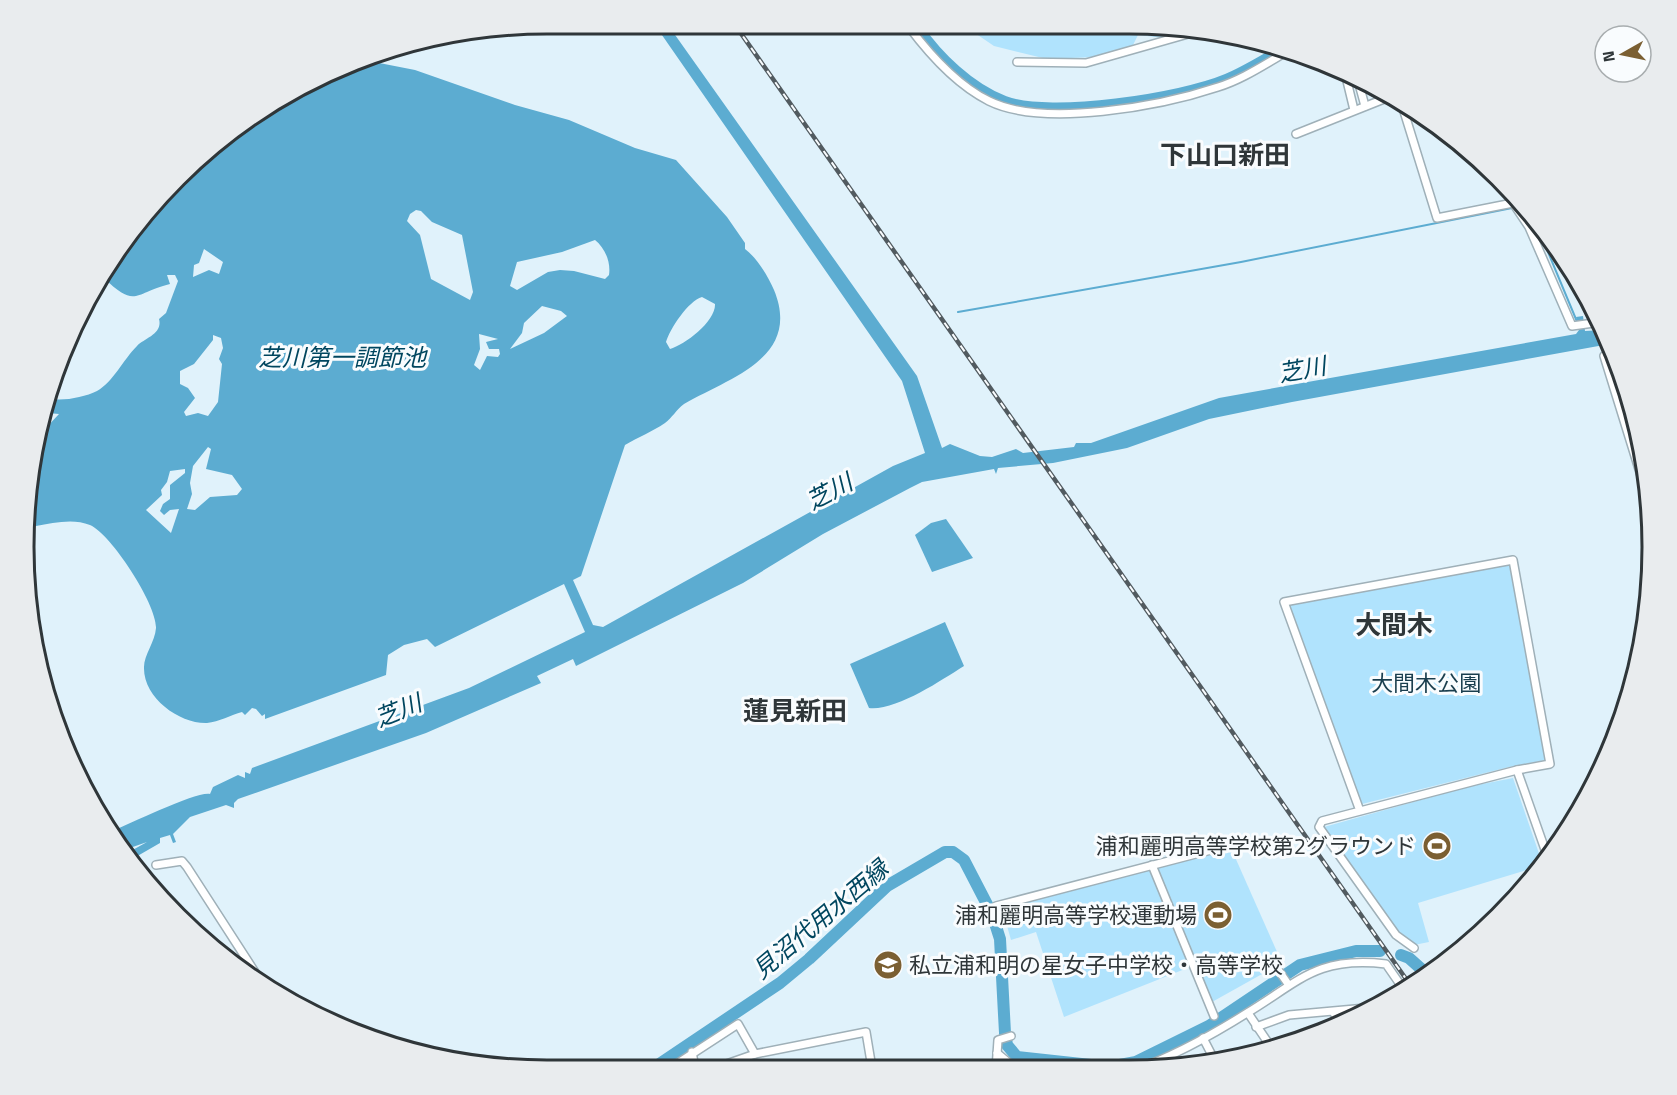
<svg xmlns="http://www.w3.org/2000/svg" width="1677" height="1095" font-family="'Titillium Web','Noto Sans JP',sans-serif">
  <rect width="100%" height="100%" fill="#e0f2fb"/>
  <g fill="#b0e3fd">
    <polygon points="966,27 1184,28 1164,38 1138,35 1133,45 1095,57 1047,59 994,46"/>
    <polygon points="1509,564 1546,760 1509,767 1362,804 1288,604"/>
    <polygon points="1513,778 1543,865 1418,903 1429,942 1414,945 1396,931 1324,827 1467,787"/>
    <polygon points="1231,848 1282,963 1212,1002 1156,867"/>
    <polygon points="1149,869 1190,967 1064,1017 1036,932 1011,940 1002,908"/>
  </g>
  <g fill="#5cacd1" fill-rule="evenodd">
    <path d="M655,25H668L917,376L942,448L950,444L980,456L992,457L1016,449L1023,453L1074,447L1076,443H1091L1219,398L1576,334L1579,330L1576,317L1583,316L1585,331L1604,330L1612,350L1604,345L1292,402L1209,419L1127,448L1053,463L998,468L996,474L994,469L922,482L910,488L823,534L743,583L576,666L573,659L537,676L541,683L426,733L238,799L234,803V808L226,805L190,817L173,834L176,842L173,843L170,835L160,838V843L134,858L129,852L147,842L127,849L112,831C130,824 197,791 210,794L213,787L238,775L245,778V772L250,774L252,768L469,688L585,632L564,584L435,647L427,639L404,645L388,655L386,675L265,719V714L262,716L256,709L252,708L245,715L242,712C231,715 219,722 207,723C180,724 143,698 144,667C144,655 155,642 156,628C157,605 112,535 90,525C73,518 53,523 36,526L26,520L45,429L59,414L48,413L52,399C65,401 85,397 97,391C113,382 123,360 137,346C145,338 163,334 159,319L166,313L178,281L175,275H167L170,284C134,293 136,309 104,278L132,229L256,112L364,60L415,70L515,105L569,120L635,148L676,160L727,217L745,243V249C757,258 768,276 774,290C802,358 729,378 684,404C676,410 672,418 665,423C652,432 638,437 625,445L581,576L573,580L593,625L603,627L893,466L925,453L902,381ZM416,210L421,211L432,222L462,235L473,292L470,300L431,279L420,235L407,221L410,214ZM595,240C605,248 611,262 609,275L605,279L574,271L560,270L548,272L517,290L510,286L517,262L562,252ZM204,249L223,262L219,274L209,270L193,277L194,265L199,263ZM702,297L715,304C716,321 685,345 670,349L666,342C670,329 688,301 702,297ZM542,306L561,311L567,316L544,333L510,349L522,333L524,323ZM479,334L498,339L486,342L489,349H499L500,354L498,357L487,356L480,370L474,365L480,349ZM213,335L221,338L223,348L219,359L222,364L218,402L208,416L198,413L186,416L184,412L195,398L188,388L180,384V371L194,364L213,340ZM208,447L211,449L206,469L232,475L242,489L237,495L210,497L195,510L187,509L192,494L190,483L193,466ZM185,469V473L170,485V499L163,504L160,511L164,515L170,510L179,509L171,533L146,510L162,495L161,490L167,482L170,471Z"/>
    <polygon points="946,519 973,558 932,572 915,535 931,523"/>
    <path d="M945,622L964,666C940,681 896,711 869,708L850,664Z"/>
  </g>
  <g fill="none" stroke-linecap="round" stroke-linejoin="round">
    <g stroke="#5cacd1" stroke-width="2">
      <polyline points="1520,206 1523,206"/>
      <polyline points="1533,216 1578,324"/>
      <polyline points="958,312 1241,262 1512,208"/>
      <polyline points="1610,344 1642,456"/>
    </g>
    <path stroke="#5cacd1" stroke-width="8" d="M919,27C939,56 971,87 1005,100C1051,117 1181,97 1226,78C1243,71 1259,61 1275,52"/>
    <g stroke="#5cacd1" stroke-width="12">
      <polyline points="1401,955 1409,958 1428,975"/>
      <polyline points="655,1067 780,983 809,959 887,886 945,852 953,852 964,860 992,914 1000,939 1005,1033 1007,1045 1017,1057 1109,1067 1136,1062 1209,1026 1300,965 1356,951 1380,951"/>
    </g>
    <g stroke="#9fb0b8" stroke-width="10">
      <g id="minor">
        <path d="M909,27C930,55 957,85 989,101C1044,128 1161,106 1218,87C1241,80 1262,66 1283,54"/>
        <polyline points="1017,62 1086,63 1202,30"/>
        <polyline points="1347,81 1354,110"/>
        <polyline points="1359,84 1365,106"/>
        <polyline points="1402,105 1437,218 1513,203"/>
        <polyline points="1296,134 1389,97"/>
        <polyline points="1512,194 1513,203 1529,227 1572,326 1601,322"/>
        <polyline points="1613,354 1604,356 1651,508"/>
        <polyline points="1517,770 1548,858"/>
        <polyline points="1360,811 1284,602 1513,560 1550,764 1517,770 1322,821 1319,827 1396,935 1414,948"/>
        <polyline points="156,865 182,861 187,867 260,980"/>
        <polyline points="1152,865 1214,1016"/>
        <polyline points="996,906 1234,844"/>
        <polyline points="1279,971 1288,984"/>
        <polyline points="1333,1012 1342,1024"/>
        <polyline points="1248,1013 1273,1050"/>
        <polyline points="1256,1027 1289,1015 1377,1007"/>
        <polyline points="1203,1038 1215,1061"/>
        <polyline points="692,1052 695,1068"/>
        <polyline points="997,1053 1015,1068 1022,1069"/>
        <polyline points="672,1067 738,1024 755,1054"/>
        <polyline points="715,1068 755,1054 866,1032 872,1068"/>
        <polyline points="996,1069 998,1040 1011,1036"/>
        <path d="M1135,1070C1174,1056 1212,1035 1247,1013C1300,981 1317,956 1386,964L1404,990"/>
      </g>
    </g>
    <use href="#minor" stroke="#fff" stroke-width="7"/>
    <g stroke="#525b60" stroke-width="4.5">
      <polyline id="rail" points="735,25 1411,986"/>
    </g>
    <use href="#rail" stroke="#f9fcfe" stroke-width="2" stroke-dasharray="7" stroke-linecap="butt"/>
  </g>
  <defs>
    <g id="stadium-disc" transform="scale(1.5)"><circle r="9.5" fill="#7b5f32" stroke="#f9fcfe"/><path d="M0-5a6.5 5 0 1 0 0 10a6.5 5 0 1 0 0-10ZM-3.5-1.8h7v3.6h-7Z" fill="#fff"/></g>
    <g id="school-disc" transform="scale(1.5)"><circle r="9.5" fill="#7b5f32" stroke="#f9fcfe"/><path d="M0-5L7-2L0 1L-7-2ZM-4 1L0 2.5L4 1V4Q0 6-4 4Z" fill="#fff"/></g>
  </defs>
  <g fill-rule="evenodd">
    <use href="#stadium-disc" x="1437" y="846"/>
    <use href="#stadium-disc" x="1218" y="915"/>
    <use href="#school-disc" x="888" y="965"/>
  </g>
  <g text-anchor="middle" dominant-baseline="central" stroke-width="6" stroke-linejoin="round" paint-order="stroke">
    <g font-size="22" fill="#1a3e4e" stroke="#f9fcfe">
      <text x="1426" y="683">大間木公園</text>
    </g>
    <g font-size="22" fill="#2f3639" stroke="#f9fcfe" text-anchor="end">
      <text x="1416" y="846">浦和麗明高等学校第2グラウンド</text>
      <text x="1197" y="915">浦和麗明高等学校運動場</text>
      <text x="909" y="965" text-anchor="start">私立浦和明の星女子中学校・高等学校</text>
    </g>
    <g font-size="24" font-style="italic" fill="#00465f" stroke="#f9fcfe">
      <text x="342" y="357">芝川第一調節池</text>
      <text transform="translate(1302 369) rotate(-10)">芝川</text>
      <text transform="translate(829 491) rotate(-28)">芝川</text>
      <text transform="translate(398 710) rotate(-22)">芝川</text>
      <text transform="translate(820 919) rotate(-40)">見沼代用水西縁</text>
    </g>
    <g font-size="26" font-weight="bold" fill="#2f3639" stroke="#f9fcfe">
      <text x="1225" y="154">下山口新田</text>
      <text x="1394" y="624">大間木</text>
      <text x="795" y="710">蓮見新田</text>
    </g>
  </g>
  <path d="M0 0H1677V1095H0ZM547 34H1129A513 513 0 0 1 1642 547V547A513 513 0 0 1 1129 1060H547A513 513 0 0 1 34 547V547A513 513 0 0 1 547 34Z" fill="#e9ecee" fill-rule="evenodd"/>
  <path fill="none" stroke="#2f3639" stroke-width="3" d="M547 34H1129A513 513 0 0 1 1642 547V547A513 513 0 0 1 1129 1060H547A513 513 0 0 1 34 547V547A513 513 0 0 1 547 34Z"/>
  <g transform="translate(1623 54) rotate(261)"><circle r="28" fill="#f9fcfe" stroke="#a8adaf" stroke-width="1.5"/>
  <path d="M0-4.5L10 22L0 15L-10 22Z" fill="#7b5f32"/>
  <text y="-9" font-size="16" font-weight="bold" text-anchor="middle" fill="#2f3639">N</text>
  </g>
</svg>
